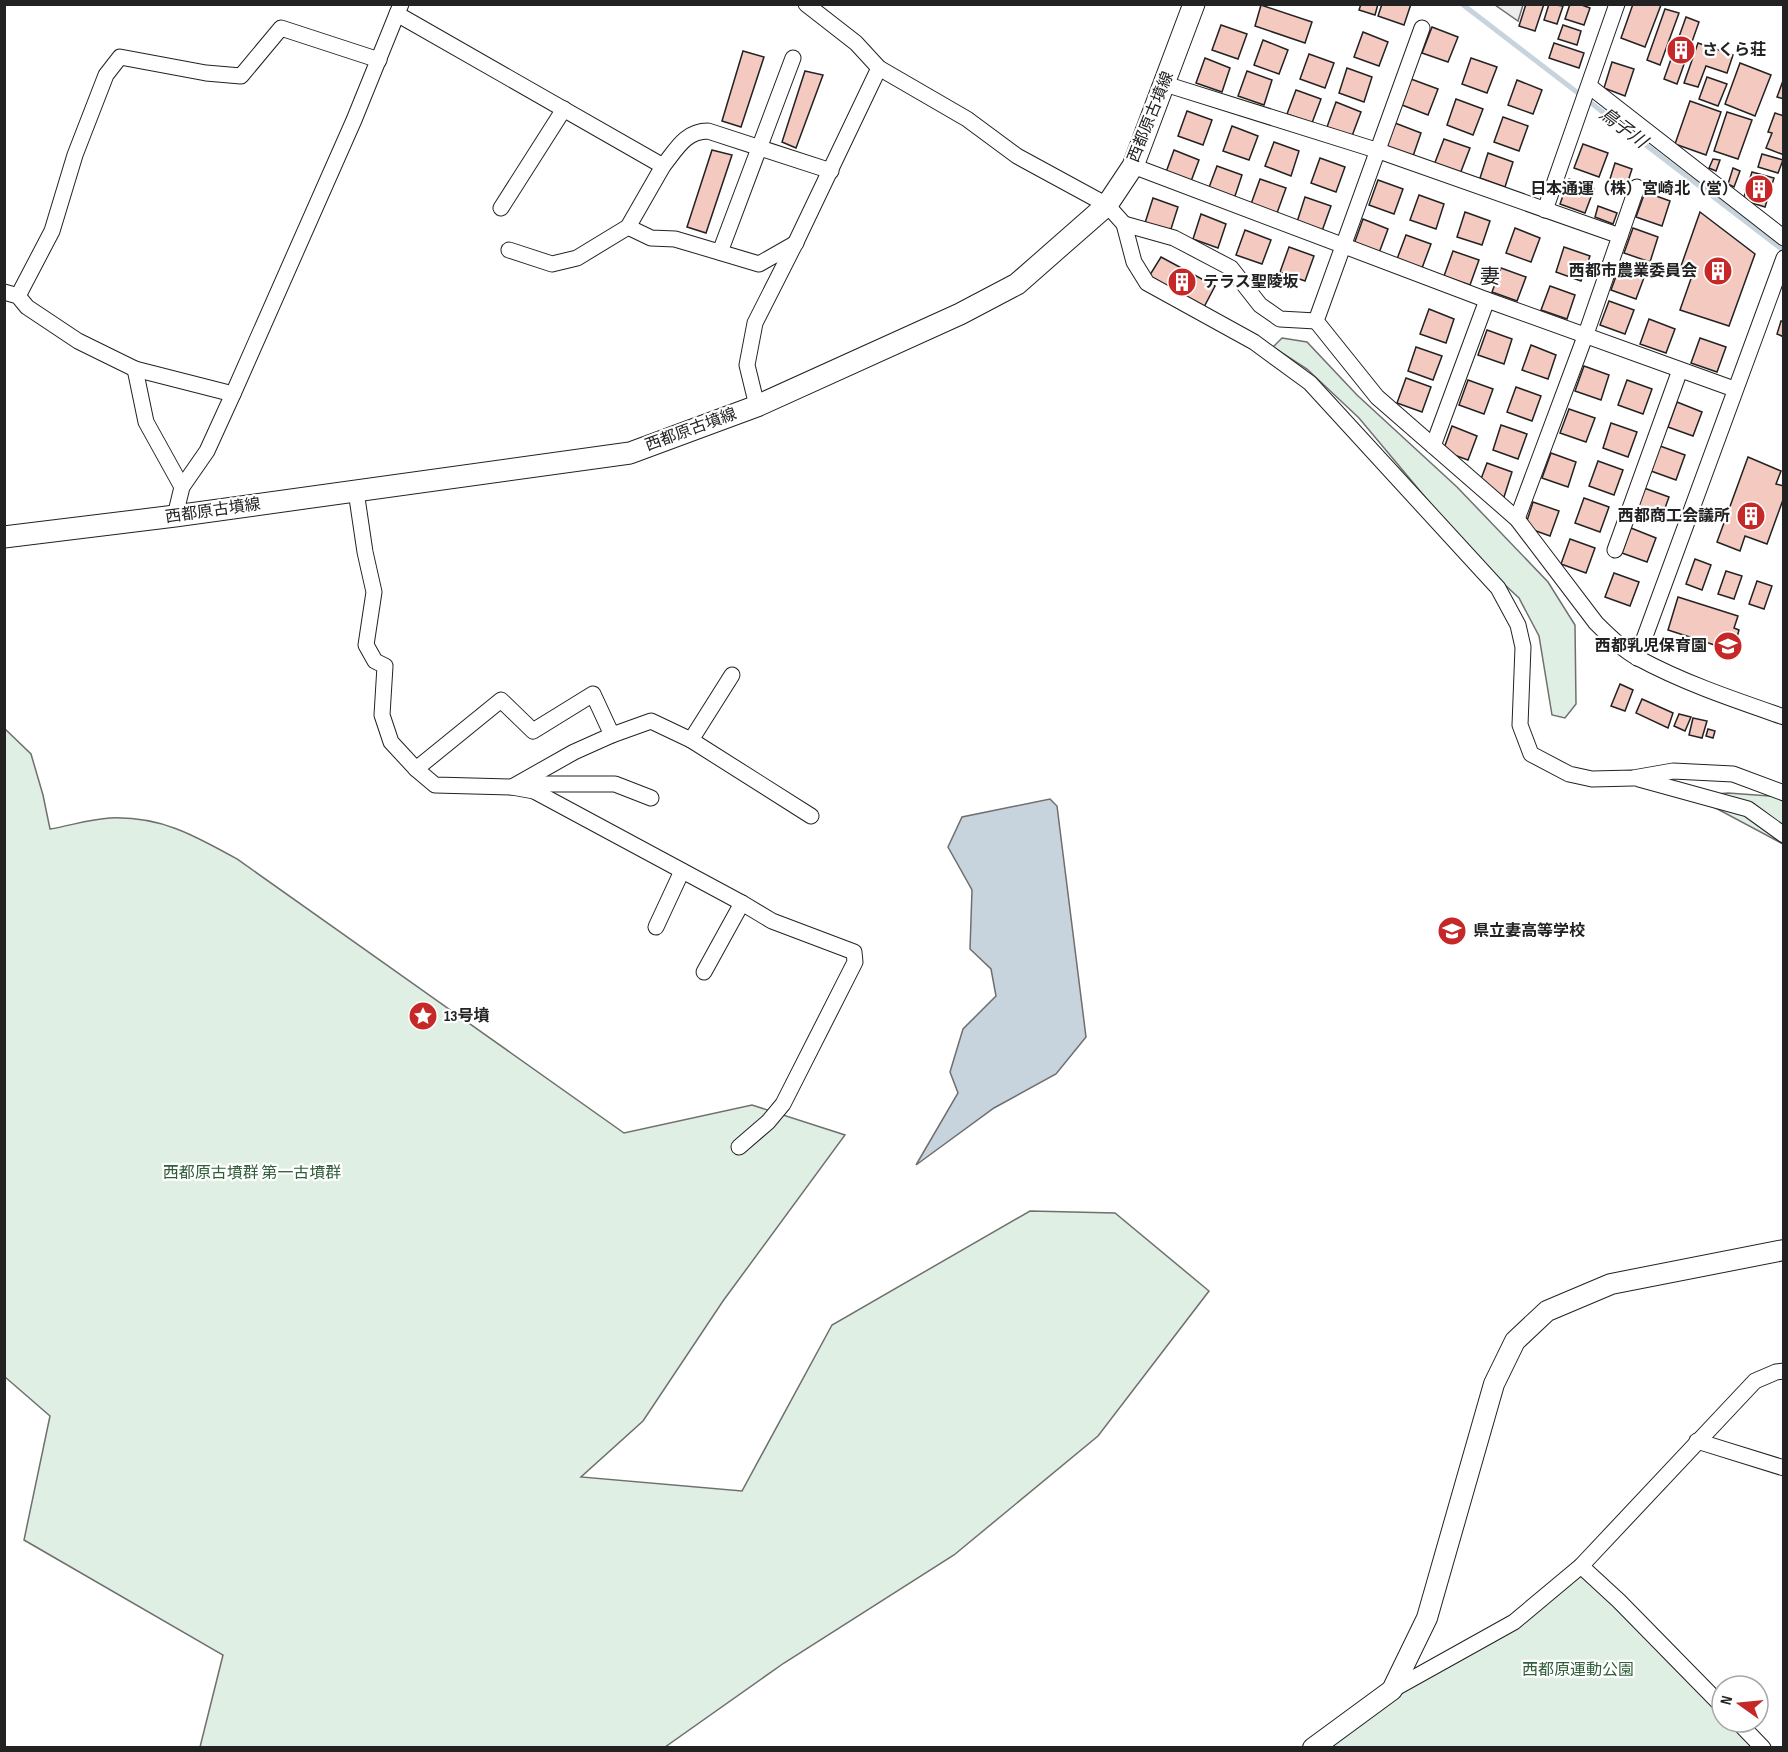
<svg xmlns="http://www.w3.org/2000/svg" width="1788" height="1752" font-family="'Sofia Sans Condensed','Noto Sans JP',sans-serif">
  <rect width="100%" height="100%" fill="#fff"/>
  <g fill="#e0efe3" stroke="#6f6f6f" stroke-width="1.5">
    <polygon points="1282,338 1307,342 1357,395 1457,487 1548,582 1575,625 1576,704 1565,718 1552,715 1539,636 1519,598 1477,559 1359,418 1307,369 1273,347"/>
    <path d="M4,728L31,754L43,795L50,829C69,826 90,819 110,818C160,816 194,835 237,859L624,1133L752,1105L845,1135L723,1301L643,1421L581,1477L742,1491L832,1325L1030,1211L1115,1213L1209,1291L1098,1436L954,1555L784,1663L665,1747H200L223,1655L24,1540L50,1416L5,1377Z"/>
    <polygon points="1728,793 1783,797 1783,844 1693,796"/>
    <polygon points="1581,1566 1722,1706 1722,1722 1738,1722 1763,1748 1313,1748 1514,1622"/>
  </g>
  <polygon fill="#ededed" stroke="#6f6f6f" stroke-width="1.5" points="1495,5 1523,4 1523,5 1518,21"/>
  <polygon fill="#c7d3dd" stroke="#6f6f6f" stroke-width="1.5" points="1050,799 1057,806 1086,1037 1056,1074 994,1108 916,1165 958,1093 950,1072 963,1029 996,996 991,969 970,949 972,890 948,847 962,817"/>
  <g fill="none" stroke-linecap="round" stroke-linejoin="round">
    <polyline stroke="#c7d3dd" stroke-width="5" points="1462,4 1784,251"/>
  </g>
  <g fill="#f3c9c0" stroke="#222" stroke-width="1.5">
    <polygon points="1361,4 1378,4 1375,15 1359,10"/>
    <polygon points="1382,4 1411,4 1404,25 1378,16"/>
    <polygon points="1526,4 1544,4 1535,31 1519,26"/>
    <polygon points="1549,4 1563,6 1557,24 1544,20"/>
    <polygon points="1570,4 1579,4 1590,8 1584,25 1565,19"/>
    <polygon points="1633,4 1661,5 1645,47 1621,38"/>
    <polygon points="1261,5 1312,22 1305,43 1255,26"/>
    <polygon points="1665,9 1679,13 1660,65 1647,60"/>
    <polygon points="1686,17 1699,22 1677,84 1664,79"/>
    <polygon points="1221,25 1247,34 1238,59 1212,50"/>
    <polygon points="1563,25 1581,31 1577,45 1558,39"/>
    <polygon points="1432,27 1458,37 1448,62 1422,53"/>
    <polygon points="1363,32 1388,42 1379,66 1354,57"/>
    <polygon points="1263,40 1288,50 1279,74 1254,65"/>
    <polygon points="1554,43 1584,53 1579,68 1549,58"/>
    <polygon points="1698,43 1733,55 1727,73 1706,66 1698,87 1684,83"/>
    <polygon points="743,51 764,57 741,127 722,121"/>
    <polygon points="1309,54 1334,63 1325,88 1300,79"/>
    <polygon points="1205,58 1230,68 1222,92 1196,83"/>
    <polygon points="1471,58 1497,67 1487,93 1462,84"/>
    <polygon points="1612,62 1634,69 1625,96 1604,88"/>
    <polygon points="1740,63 1771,75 1755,116 1725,104"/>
    <polygon points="1347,68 1372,77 1364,102 1339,93"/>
    <polygon points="805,71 823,75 796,148 782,142"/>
    <polygon points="1247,71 1272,80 1264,105 1238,96"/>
    <polygon points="1707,77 1727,84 1718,106 1699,99"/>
    <polygon points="1784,78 1784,99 1777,97"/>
    <polygon points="1411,79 1438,89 1428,115 1402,105"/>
    <polygon points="1517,80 1542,90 1533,114 1508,105"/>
    <polygon points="1296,90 1321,99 1312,123 1287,114"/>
    <polygon points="1456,99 1483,109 1473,135 1447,125"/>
    <polygon points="1690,101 1721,112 1706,155 1675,144"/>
    <polygon points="1336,102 1361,112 1352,136 1327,127"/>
    <polygon points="1187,111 1212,120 1203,145 1178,136"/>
    <polygon points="1727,112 1752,120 1738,159 1714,151"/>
    <polygon points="1775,113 1784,116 1784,155 1766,148 1772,133 1768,132"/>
    <polygon points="1503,117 1528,126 1519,151 1494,142"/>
    <polygon points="1395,123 1421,133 1412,159 1386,149"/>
    <polygon points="1232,126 1258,136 1249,160 1223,151"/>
    <polygon points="1444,139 1470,148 1460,174 1434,165"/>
    <polygon points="1274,142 1299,151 1291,176 1265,166"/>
    <polygon points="1583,144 1608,153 1599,177 1574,168"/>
    <polygon points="712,150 732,155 706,233 687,227"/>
    <polygon points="1174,150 1199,160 1190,184 1165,175"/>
    <polygon points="1488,153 1513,162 1505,187 1480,178"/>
    <polygon points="1762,154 1783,160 1778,173 1758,167"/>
    <polygon points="1320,158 1345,167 1336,192 1311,183"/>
    <polygon points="1713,159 1720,160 1716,171 1709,168"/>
    <polygon points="1615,163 1632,169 1626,187 1609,182"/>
    <polygon points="1217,166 1242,175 1234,199 1208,190"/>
    <polygon points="1733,168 1740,171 1734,187 1728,184"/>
    <polygon points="1752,172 1774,178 1765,207 1743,200"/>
    <polygon points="1260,179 1286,188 1277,213 1251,204"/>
    <polygon points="1569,179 1594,189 1585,213 1560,204"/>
    <polygon points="1378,180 1403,189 1394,214 1369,205"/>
    <polygon points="1645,192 1670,201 1662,226 1636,217"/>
    <polygon points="1419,195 1444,204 1436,229 1410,220"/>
    <polygon points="1305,197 1331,206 1322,231 1297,222"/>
    <polygon points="1153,198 1178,207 1170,232 1145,223"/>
    <polygon points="1598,206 1617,213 1613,224 1595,217"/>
    <polygon points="1465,212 1490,221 1482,245 1457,237"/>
    <polygon points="1700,212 1755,254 1729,326 1680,310 1693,273 1680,269"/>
    <polygon points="1201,214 1226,224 1218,248 1193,239"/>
    <polygon points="1363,219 1388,229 1379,253 1354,244"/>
    <polygon points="1515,228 1540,238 1531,262 1506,253"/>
    <polygon points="1633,228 1658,237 1650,262 1624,253"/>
    <polygon points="1245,230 1271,240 1262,264 1236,255"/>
    <polygon points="1406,235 1431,244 1422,268 1397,259"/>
    <polygon points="1289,247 1314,256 1305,281 1280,272"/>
    <polygon points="1564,247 1590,256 1581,281 1556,272"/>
    <polygon points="1453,251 1479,260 1470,285 1444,276"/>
    <polygon points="1161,257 1215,286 1204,307 1148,278"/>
    <polygon points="1620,265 1645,275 1636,299 1611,290"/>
    <polygon points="1501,268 1526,277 1517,301 1492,292"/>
    <polygon points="1550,286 1575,295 1567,319 1541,310"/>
    <polygon points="1609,301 1634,310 1625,334 1600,325"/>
    <polygon points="1429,309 1454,319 1446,343 1420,334"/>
    <polygon points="1649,319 1675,329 1666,353 1640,344"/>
    <polygon points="1781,321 1784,322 1784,337 1777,334"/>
    <polygon points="1487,330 1512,339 1504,364 1478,355"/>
    <polygon points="1700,338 1726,347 1717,372 1691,363"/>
    <polygon points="1531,345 1556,355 1548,379 1522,370"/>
    <polygon points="1416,347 1442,356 1433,380 1408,371"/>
    <polygon points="1584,366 1609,375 1601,400 1575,391"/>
    <polygon points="1406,378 1431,387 1422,412 1397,403"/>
    <polygon points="1468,380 1493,389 1484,414 1459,405"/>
    <polygon points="1627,380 1652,389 1643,414 1618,405"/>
    <polygon points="1516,387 1541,396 1532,421 1507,412"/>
    <polygon points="1677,402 1702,412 1693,436 1668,427"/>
    <polygon points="1569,409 1595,418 1586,442 1560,433"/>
    <polygon points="1611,423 1637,432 1628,457 1603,448"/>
    <polygon points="1501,425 1527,434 1518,459 1493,450"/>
    <polygon points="1452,426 1477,436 1468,460 1443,451"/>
    <polygon points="1660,446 1685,455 1676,480 1651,471"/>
    <polygon points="1551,453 1576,462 1568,487 1542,478"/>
    <polygon points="1748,457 1781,471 1776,484 1784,486 1784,497 1767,544 1745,536 1740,551 1717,542"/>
    <polygon points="1598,461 1623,470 1614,495 1589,486"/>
    <polygon points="1487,463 1512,472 1504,497 1478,487"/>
    <polygon points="1644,488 1669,497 1660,522 1635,513"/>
    <polygon points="1584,498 1609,507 1600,532 1575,523"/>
    <polygon points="1533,502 1559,511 1550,536 1525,527"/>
    <polygon points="1631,528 1656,538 1647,562 1622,553"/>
    <polygon points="1570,539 1595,548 1586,573 1561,564"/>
    <polygon points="1695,559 1711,565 1702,590 1686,584"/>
    <polygon points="1726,571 1742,576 1734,599 1718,594"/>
    <polygon points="1614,573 1639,582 1630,606 1605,597"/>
    <polygon points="1757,581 1772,586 1764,609 1749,604"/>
    <polygon points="1678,597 1738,616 1734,628 1739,630 1736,641 1730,639 1727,649 1668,630"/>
    <polygon points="1620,684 1633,690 1625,711 1611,706"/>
    <polygon points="1642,699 1673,713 1668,728 1636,713"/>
    <polygon points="1679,714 1691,717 1685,731 1674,726"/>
    <polygon points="1693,718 1707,721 1702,738 1689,735"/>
    <polygon points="1708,729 1715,731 1713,738 1706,736"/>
  </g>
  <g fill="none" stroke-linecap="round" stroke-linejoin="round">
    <g stroke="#222" stroke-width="17">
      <g id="minor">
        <polyline points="806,4 856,43 879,68 967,119 1017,156 1107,205 1124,224 1134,262 1147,283 1254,342 1310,383 1498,588 1518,625 1523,647 1520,725 1531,754 1569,774 1592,779 1633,778 1673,771 1733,774 1784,793"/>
        <path d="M397,14L663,166C676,150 685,131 708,131L831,171"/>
        <path d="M1422,28L1316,321L1377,397L1517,519L1596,623C1608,635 1623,650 1638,658C1684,683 1735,700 1784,717"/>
        <polyline points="1165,84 1379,151 1620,236 1586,334 1517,519"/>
        <polyline points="1589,86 1784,238"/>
        <polyline points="1133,166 1487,300 1734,389"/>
        <polyline points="501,208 564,109"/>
        <polyline points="1545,210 1617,4"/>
        <polyline points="1124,224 1174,238 1231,268 1260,305 1280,319 1316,321"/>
        <polyline points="628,227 651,238 675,239 759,264 796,243"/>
        <polyline points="1620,236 1637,187"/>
        <polyline points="509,250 552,264 577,258 628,227 663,166"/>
        <polyline points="720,252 793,58"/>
        <polyline points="4,292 18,296 27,307 78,341 135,369 233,394"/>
        <polyline points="18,296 52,231 75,155 106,75 120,57 206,73 241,76 281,28 379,60"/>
        <polyline points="135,369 146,422 182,487"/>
        <polyline points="757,406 747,365 755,323 796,242 879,68"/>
        <polyline points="1433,446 1487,300"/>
        <polyline points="356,491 365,552 374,592 366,645 375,661 385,666 382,715 391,742 416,769 501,700 533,731 593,694 612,735 651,721 691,740 811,816"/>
        <polyline points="175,516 182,487 207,451 233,394 354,120 401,4"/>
        <polyline points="1615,550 1680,370"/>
        <polyline points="1637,658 1784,258"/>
        <polyline points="691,740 732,675"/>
        <polyline points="416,769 435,785 512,787 534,791 742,903 772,921 854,952 855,962 783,1104 768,1122 739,1147"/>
        <polyline points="1639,779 1748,809 1784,835"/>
        <polyline points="512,787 574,752 612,735"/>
        <polyline points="534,791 544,784 615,784 651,798"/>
        <polyline points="656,927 682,871"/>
        <polyline points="704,972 742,903"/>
        <polyline points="1697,1441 1784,1468"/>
        <polyline points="1581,1566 1619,1601 1722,1706"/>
        <polyline points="1392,1690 1514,1622 1581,1566 1755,1381 1776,1372 1784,1371"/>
        <polyline points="1738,1722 1763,1748"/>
      </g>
    </g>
    <g stroke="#222" stroke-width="22">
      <polyline id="tertiary" points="1313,1748 1392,1690 1427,1618 1494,1384 1515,1341 1547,1311 1611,1284 1784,1250"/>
    </g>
    <g stroke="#222" stroke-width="23">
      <polyline id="secondary" points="4,537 175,516 630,453 757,406 960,314 1017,284 1107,205 1133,166 1194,4"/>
    </g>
    <use href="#minor" stroke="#fff" stroke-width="15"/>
    <use href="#tertiary" stroke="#fff" stroke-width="20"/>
    <use href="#secondary" stroke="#fff" stroke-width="21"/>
  </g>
  <defs>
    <g id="building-disc" transform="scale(1.5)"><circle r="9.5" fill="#c62828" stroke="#fff"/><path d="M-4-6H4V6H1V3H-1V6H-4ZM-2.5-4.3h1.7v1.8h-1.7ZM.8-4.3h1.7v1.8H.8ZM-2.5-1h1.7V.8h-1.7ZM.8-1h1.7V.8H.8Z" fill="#fff"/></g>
    <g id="school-disc" transform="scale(1.5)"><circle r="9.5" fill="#c62828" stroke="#fff"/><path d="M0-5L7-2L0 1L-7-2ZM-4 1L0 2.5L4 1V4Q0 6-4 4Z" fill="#fff"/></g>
    <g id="sight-disc" transform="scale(1.5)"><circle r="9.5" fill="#c62828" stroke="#fff"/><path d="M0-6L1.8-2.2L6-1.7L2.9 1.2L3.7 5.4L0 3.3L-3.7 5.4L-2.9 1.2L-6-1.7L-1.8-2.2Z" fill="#fff"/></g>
  </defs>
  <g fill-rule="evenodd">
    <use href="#building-disc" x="1681" y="50"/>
    <use href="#building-disc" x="1759" y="189"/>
    <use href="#building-disc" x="1718" y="271"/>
    <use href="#building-disc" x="1182" y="282"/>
    <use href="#building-disc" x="1751" y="516"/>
    <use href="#school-disc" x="1728" y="646"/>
    <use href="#school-disc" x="1452" y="931"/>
    <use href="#sight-disc" x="423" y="1016"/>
  </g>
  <g text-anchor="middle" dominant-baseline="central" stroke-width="4.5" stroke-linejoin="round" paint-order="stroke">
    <g font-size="16" font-weight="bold" fill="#222" stroke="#fff" text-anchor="start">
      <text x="1702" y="50">さくら荘</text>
      <text x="1738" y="189" text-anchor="end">日本通運（株）宮崎北（営）</text>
      <text x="1697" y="271" text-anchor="end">西都市農業委員会</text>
      <text x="1203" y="282">テラス聖陵坂</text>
      <text x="1730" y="516" text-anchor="end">西都商工会議所</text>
      <text x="1707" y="646" text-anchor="end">西都乳児保育園</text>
      <text x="1473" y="931">県立妻高等学校</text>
      <text x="444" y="1016">13号墳</text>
    </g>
    <g font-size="16" fill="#222" stroke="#fff">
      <text transform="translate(1151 117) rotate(-68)">西都原古墳線</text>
      <text transform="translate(691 430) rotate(-20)">西都原古墳線</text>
      <text transform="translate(213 511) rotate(-8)">西都原古墳線</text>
    </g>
    <g font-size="16" fill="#2f5e38" stroke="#fff">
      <text x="252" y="1173">西都原古墳群 第一古墳群</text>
      <text x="1578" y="1670">西都原運動公園</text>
    </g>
    <g font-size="18" font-style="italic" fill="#222" stroke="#fff">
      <text transform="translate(1623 128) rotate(37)">鳥子川</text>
    </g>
    <g font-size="20" fill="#222" stroke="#fff">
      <text x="1490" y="277">妻</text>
    </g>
  </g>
  <rect width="1788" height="1752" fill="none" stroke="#222222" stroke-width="12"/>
  <g transform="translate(1740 1704) rotate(285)"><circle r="28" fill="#ffffff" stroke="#a7a7a7" stroke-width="1.5"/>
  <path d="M0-4.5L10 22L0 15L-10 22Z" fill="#c62828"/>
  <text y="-9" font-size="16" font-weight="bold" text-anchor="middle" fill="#222222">N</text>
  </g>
</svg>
